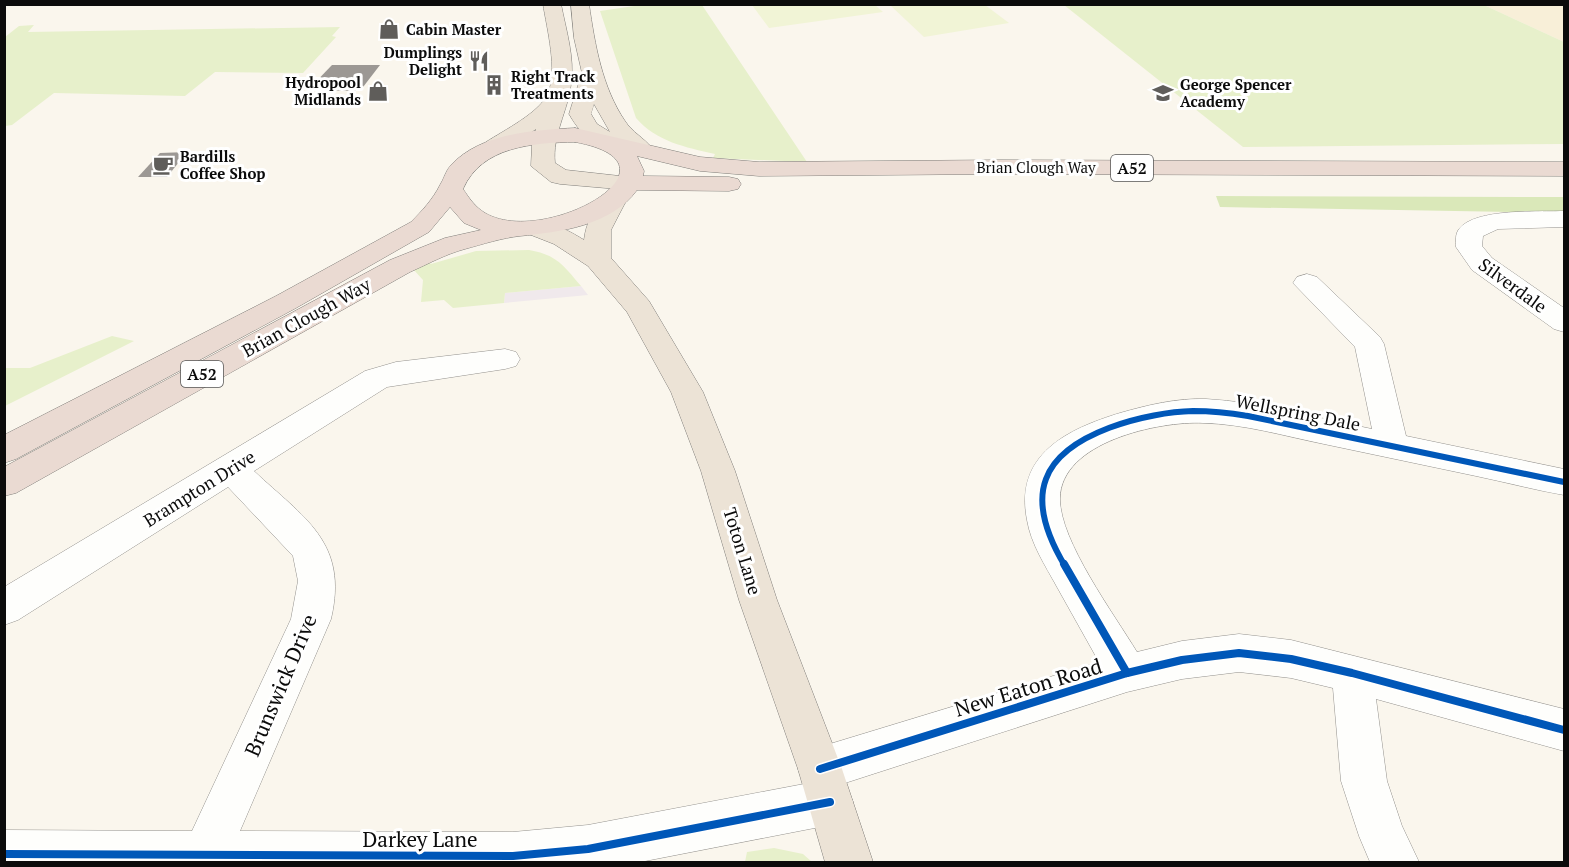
<svg xmlns="http://www.w3.org/2000/svg" width="1569" height="867" font-family="'PT Serif',serif">
  <rect width="100%" height="100%" fill="#faf6ed"/>
  <polygon fill="#f0e9ec" points="581,286 588,295 504,303 505,293"/>
  <polygon fill="#f8efd8" points="1484,5 1564,5 1564,42"/>
  <g fill="#e7f0cb">
    <path d="M641,5H702L807,162L713,158L715,154C685,147 657,142 636,118L600,11Z"/>
    <polygon points="1064,5 1484,5 1564,42 1564,144 1243,147"/>
    <polygon points="34,25 28,32 340,27 332,36 336,37 303,73 215,72 185,96 54,93 12,125 5,126 5,37 19,26"/>
    <path d="M529,250C557,255 563,265 581,286L505,293L504,303L453,308L444,300L421,302L423,280L413,269L429,261L431,264L476,251Z"/>
    <polygon points="112,336 134,341 5,406 5,368 30,368"/>
    <polygon points="774,848 803,854 812,862 745,862 747,852"/>
  </g>
  <polygon fill="#dae8b9" points="1216,196 1564,197 1564,213 1220,207"/>
  <g fill="#f1f4d6">
    <polygon points="752,5 875,5 883,12 769,28"/>
    <polygon points="890,5 985,5 1009,23 924,37"/>
  </g>
  <g fill="#9c9894">
    <polygon points="332,65 380,65 360,91 308,90"/>
    <polygon points="187,152 167,177 138,177 160,153"/>
  </g>
  <g fill="none" stroke-linecap="round" stroke-linejoin="round">
    <g stroke="#93918d" stroke-width="1">
      <g id="minor">
        <path d="M1564,211V227L1498,229L1483,236L1482,246L1492,258L1564,308V332L1554,329L1472,270L1456,247C1456,241 1455,234 1459,229C1475,208 1539,212 1564,211Z"/>
        <path d="M1307,274L1317,277L1380,337L1384,344L1406,436L1564,469V495C1535,490 1505,482 1476,476C1425,465 1375,455 1324,444C1284,436 1245,424 1203,423C1159,421 1060,442 1060,499C1060,541 1114,614 1137,652L1182,641L1239,634L1291,640L1564,709V751L1376,699L1387,781L1402,826L1419,862H1370L1359,836L1341,781L1333,688L1291,678L1239,672L1182,679L1127,692L842,784L846,786L853,802L846,818L830,825L640,862H4V830L192,831L291,619L298,581L293,556L228,487L18,620L4,625V587L365,371L396,362L505,349L516,352L520,359L516,366L505,369L387,387L254,471C304,518 349,542 331,619L240,831L513,832L588,825L804,784L798,769L804,753L820,747L1099,662C1085,637 1071,612 1057,587C1045,565 1031,544 1027,520C1014,454 1068,429 1120,413C1148,405 1177,398 1206,399C1261,402 1317,418 1372,429L1355,347L1293,283L1297,277Z"/>
      </g>
    </g>
    <g stroke="#807e7a" stroke-width="1">
      <g id="major">
        <path d="M543,4H561C566,30 575,58 571,84C568,111 552,135 555,163L566,170L638,178L641,183L638,188L629,190L560,184L551,182L531,166L532,145L536,129C521,139 505,157 486,152L482,147L486,142C503,131 541,112 548,93C558,71 547,29 543,4Z"/>
        <path d="M571,4H589C595,45 602,87 625,121C632,132 644,138 652,148L648,153C636,156 627,151 618,142L616,146C594,151 579,131 569,114L582,73L574,38ZM594,104L610,132L597,124L591,114Z"/>
        <path d="M612,195L621,198L625,203L611,230V258L649,301L703,392L735,471L777,600L842,769L873,862H825L798,769L739,600L701,471L671,392L627,312L588,266L554,244L526,233L522,228L526,223C545,218 568,230 584,240C586,223 593,211 603,198Z"/>
      </g>
    </g>
    <g stroke="#807e7a" stroke-width="1">
      <path id="highway" d="M575,128L700,157L759,162L1001,160L1564,162V176L1001,174L759,176L700,171L637,156L644,171L643,176L729,177L738,179L741,184L738,189L729,191L637,190C611,226 560,232 520,236C502,238 483,244 465,249C446,254 428,264 410,272L16,493L4,496V467L390,260L445,238L481,230L464,223L450,207L429,232L296,308L16,459L4,463V435L276,296L411,222C422,211 433,199 440,185C444,179 446,170 451,165C481,133 534,130 575,128ZM575,142C695,164 544,248 485,213C475,207 469,198 463,189C482,146 533,143 575,142Z"/>
    </g>
    <use href="#minor" fill="#fefefc" fill-rule="evenodd"/>
    <use href="#major" fill="#ece3d6" fill-rule="evenodd"/>
    <use href="#highway" fill="#eadad2" fill-rule="evenodd"/>
    <g stroke="#fff" stroke-width="10">
      <path id="cycleway-far1" d="M1065,566C1050,541 1035,508 1046,479C1063,432 1149,412 1193,411C1212,411 1230,413 1248,416L1564,482"/>
    </g>
    <g stroke="#fff" stroke-width="11">
      <g id="cycleway">
        <polyline points="1064,564 1127,673"/>
        <polyline points="820,769 1127,673 1182,660 1239,653 1291,659 1352,673 1564,730"/>
        <polyline points="4,854 513,856 588,849 830,802"/>
      </g>
    </g>
    <use href="#cycleway-far1" stroke="#0057b8" stroke-width="6"/>
    <use href="#cycleway" stroke="#0057b8" stroke-width="8"/>
  </g>
  <defs>
    <g id="shop-bare" transform="scale(1.62)"><path d="M-5-2.5h2.3a2.7 3.5 0 0 1 5.4 0H5L5.5 6h-11ZM-1.5-2.5h3a1.5 2.3 0 0 0-3 0Z" fill="#5f5d5a" stroke="#fff" stroke-width="2.5" paint-order="stroke"/></g>
    <g id="restaurant-bare" transform="scale(1.62)"><path d="M-5-6h1v4h1v-4h1v4h1v-4h1v5L-1.5 .5V6h-2V.5L-5-1ZM5-6V6H3V1.5H1.5Q1.5-4 5-6Z" fill="#5f5d5a" stroke="#fff" stroke-width="2.5" paint-order="stroke"/></g>
    <g id="building-bare" transform="scale(1.62)"><path d="M-4-6H4V6H1V3H-1V6H-4ZM-2.5-4.3h1.7v1.8h-1.7ZM.8-4.3h1.7v1.8H.8ZM-2.5-1h1.7V.8h-1.7ZM.8-1h1.7V.8H.8Z" fill="#5f5d5a" stroke="#fff" stroke-width="2.5" paint-order="stroke"/></g>
    <g id="school-bare" transform="scale(1.62)"><path d="M0-5L7-2L0 1L-7-2ZM-4 1L0 2.5L4 1V4Q0 6-4 4Z" fill="#5f5d5a" stroke="#fff" stroke-width="2.5" paint-order="stroke"/></g>
    <g id="cafe-bare" transform="scale(1.62)"><path d="M-5.5-4.5H6V0H3Q3 3.5 0 3.5H-2.5Q-5.5 3.5-5.5 0ZM3-3.2v2h1.7v-2ZM-6 4.5H4V6H-6Z" fill="#5f5d5a" stroke="#fff" stroke-width="2.5" paint-order="stroke"/></g>
  </defs>
  <g fill-rule="evenodd">
    <use href="#shop-bare" x="389" y="29"/>
    <use href="#restaurant-bare" x="479" y="61"/>
    <use href="#building-bare" x="494" y="85"/>
    <use href="#shop-bare" x="378" y="91"/>
    <use href="#school-bare" x="1163" y="93"/>
    <use href="#cafe-bare" x="163" y="165"/>
  </g>
  <g text-anchor="middle" dominant-baseline="central" stroke-width="6" stroke-linejoin="round" paint-order="stroke">
    <g font-size="15" font-weight="bold" fill="#0b0b0b" stroke="#fff" text-anchor="start">
      <text x="406" y="29">Cabin Master</text>
      <text x="462" y="52" text-anchor="end">Dumplings<tspan x="462" dy="17">Delight</tspan></text>
      <text x="511" y="76">Right Track<tspan x="511" dy="17">Treatments</tspan></text>
      <text x="361" y="82" text-anchor="end">Hydropool<tspan x="361" dy="17">Midlands</tspan></text>
      <text x="1180" y="84">George Spencer<tspan x="1180" dy="17">Academy</tspan></text>
      <text x="180" y="156">Bardills<tspan x="180" dy="17">Coffee Shop</tspan></text>
    </g>
    <g font-size="15" fill="#0b0b0b" stroke="#fff">
      <text x="1036" y="167">Brian Clough Way</text>
    </g>
    <g fill="#fff" stroke="#545454" stroke-width="1.5">
      <rect x="1111" y="155" width="42" height="26" rx="4.5"/>
      <rect x="181" y="361" width="42" height="26" rx="4.5"/>
    </g>
    <g font-size="16" font-weight="bold" fill="#0b0b0b">
      <text x="1132" y="168">A52</text>
      <text x="202" y="374">A52</text>
    </g>
    <g font-size="18" fill="#0b0b0b" stroke="#fff">
      <text transform="translate(1513 285) rotate(36)">Silverdale</text>
      <text transform="translate(306 317) rotate(-29)">Brian Clough Way</text>
      <text transform="translate(1298 412) rotate(11)">Wellspring Dale</text>
      <text transform="translate(199 488) rotate(-32)">Brampton Drive</text>
      <text transform="translate(743 551) rotate(73)">Toton Lane</text>
    </g>
    <g font-size="21" fill="#0b0b0b" stroke="#fff">
      <text transform="translate(280 685) rotate(-67)">Brunswick Drive</text>
      <text transform="translate(1028 687) rotate(-17)">New Eaton Road</text>
      <text x="420" y="839">Darkey Lane</text>
    </g>
  </g>
  <rect width="1569" height="867" fill="none" stroke="#0b0b0b" stroke-width="12"/>
</svg>
